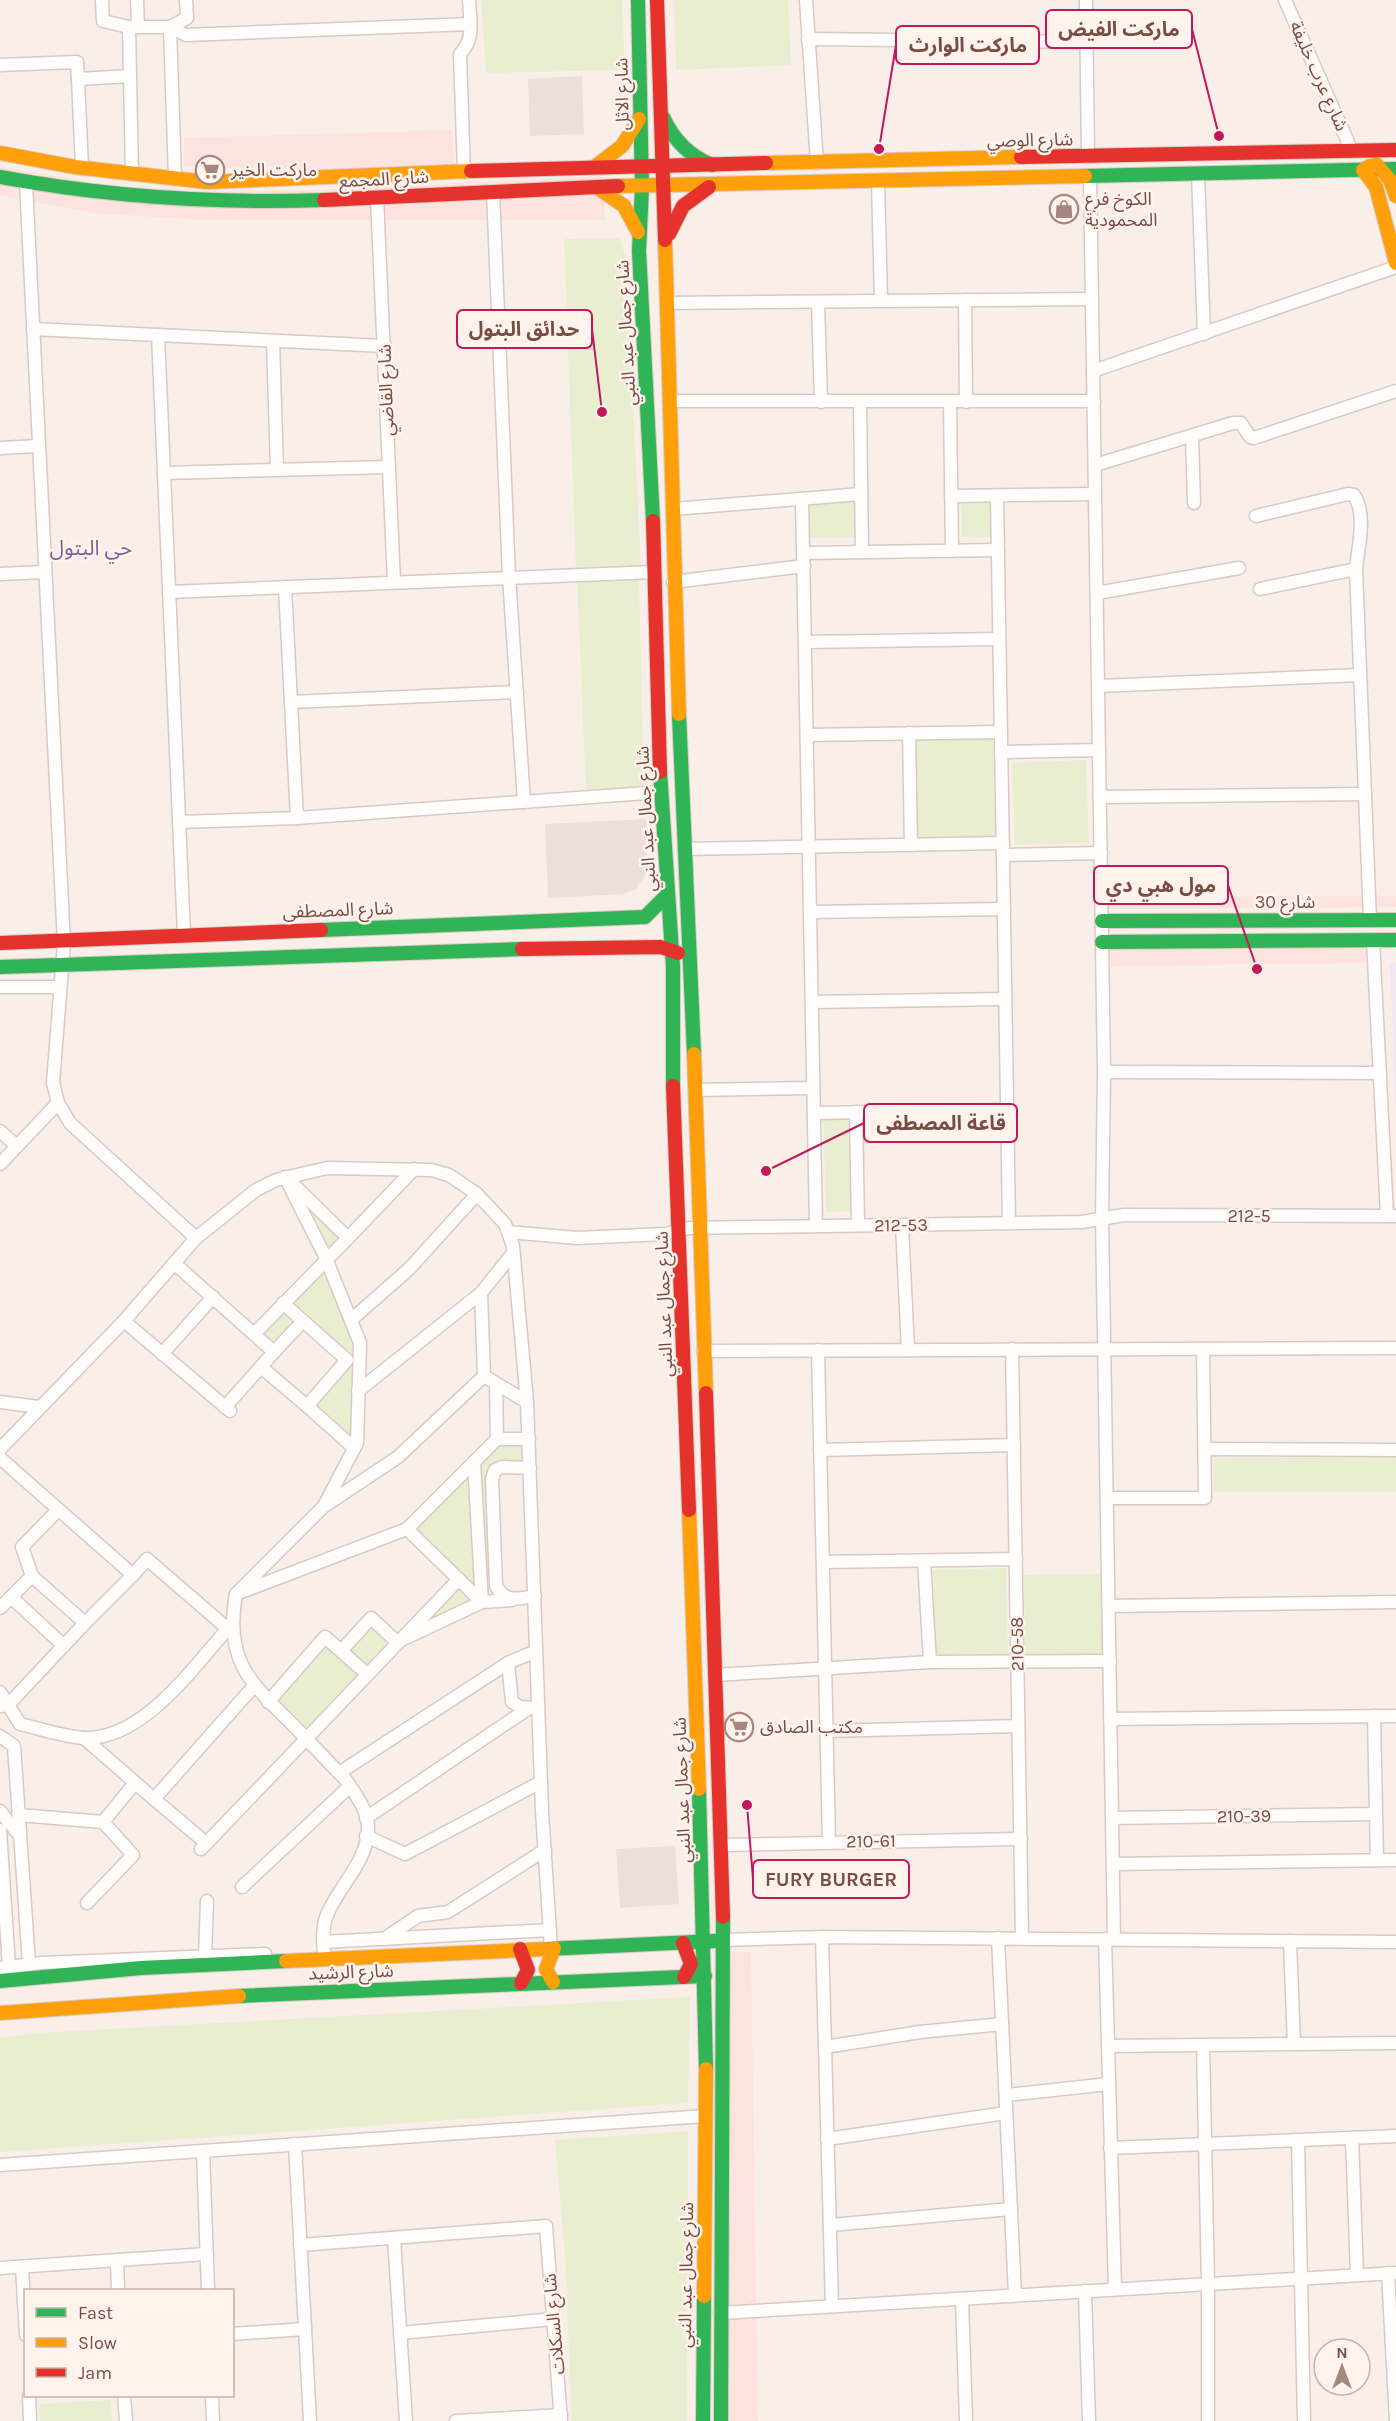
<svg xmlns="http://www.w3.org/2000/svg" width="1396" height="2421" font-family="Karla,'Noto Sans Arabic',sans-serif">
  <rect width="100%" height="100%" fill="#f9efe8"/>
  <g fill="#fce3de">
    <polygon points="452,130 454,163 318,170 184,166 184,138"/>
    <polygon points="0,166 112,186 208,191 322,190 602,176 605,220 204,220 93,213 0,195"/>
    <polygon points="1396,896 1396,907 1109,909 1109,897"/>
    <polygon points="1366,947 1366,963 1111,966 1111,949"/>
    <polygon points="725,1952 751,1952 758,2421 726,2421"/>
  </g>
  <g fill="#ebdfd9">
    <polygon points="582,76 584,134 530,136 528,79"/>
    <polygon points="646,819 647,872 636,889 624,894 548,898 545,824"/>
    <polygon points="675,1846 679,1904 620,1908 616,1849"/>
  </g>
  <polygon fill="#f1e6f2" points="1390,963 1396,963 1396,1111"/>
  <g fill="#e9eed1">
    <polygon points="481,0 622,0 625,70 486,73"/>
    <polygon points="674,0 788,0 791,65 676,70"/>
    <polygon points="619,238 626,258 641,567 576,570 564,239"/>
    <polygon points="858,500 858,537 808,538 808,501"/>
    <polygon points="991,502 992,537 962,537 961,503"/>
    <polygon points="639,578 644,788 586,790 577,580"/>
    <polygon points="993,738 996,837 917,839 914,740"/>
    <polygon points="1086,760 1089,843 1015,845 1012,763"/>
    <polygon points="848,1118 851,1211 826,1212 823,1119"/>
    <polygon points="285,1177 348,1238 327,1259 359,1348 357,1443 307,1406 347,1361 303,1321 274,1352 254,1334 326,1259"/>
    <polygon points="497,1439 529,1439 530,1468 495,1470 502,1595 482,1602 397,1642 306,1739 268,1702 325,1637 341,1651 371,1618 397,1642 459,1579 407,1529"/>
    <polygon points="1396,1457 1396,1492 1214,1492 1214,1458"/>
    <polygon points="1006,1568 1008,1656 935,1658 933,1570"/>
    <polygon points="1102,1574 1102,1654 1025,1655 1024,1575"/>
    <polygon points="690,1997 688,2103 0,2152 0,2038 37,2033"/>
    <polygon points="688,2131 687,2421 572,2421 565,2257 555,2140"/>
    <polygon points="111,2400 112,2421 40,2421 39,2404"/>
  </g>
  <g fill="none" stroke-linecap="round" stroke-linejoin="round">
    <g stroke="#d7cac5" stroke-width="15">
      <g id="street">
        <polyline points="102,0 103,21 129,27"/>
        <polyline points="806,0 817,163"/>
        <polyline points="1086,0 1088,157"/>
        <polyline points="1285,0 1352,151"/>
        <polyline points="138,27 170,27 187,18 186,0"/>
        <polyline points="808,39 1087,42"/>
        <polyline points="0,65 77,62 78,79"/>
        <polyline points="82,168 78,79 130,76"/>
        <path d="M464,172L460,54C475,39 470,21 469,0"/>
        <polyline points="132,174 129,27 138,27 137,0"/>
        <polyline points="1198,174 1204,334"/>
        <polyline points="1090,176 1104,1072 1102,1218 1114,1939"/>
        <polyline points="175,179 170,27 186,35 470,24"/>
        <polyline points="878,181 881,301"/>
        <polyline points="26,183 64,943 53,1083 58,1103 70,1123 196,1238"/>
        <polyline points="493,192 509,577 524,802"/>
        <polyline points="377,198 394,582"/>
        <polyline points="965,300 966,402"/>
        <polyline points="818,302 821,402"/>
        <polyline points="667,303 1092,299"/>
        <polyline points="33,329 385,346"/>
        <polyline points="158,335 184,935"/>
        <polyline points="273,341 277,470"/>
        <polyline points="1093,371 1396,267"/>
        <polyline points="670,401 1094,401"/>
        <polyline points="860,402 862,552"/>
        <polyline points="950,402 952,551"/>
        <polyline points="1192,436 1194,503"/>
        <polyline points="0,448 38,446"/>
        <polyline points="1095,465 1233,423 1241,423 1250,437 1254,438 1396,391"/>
        <polyline points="164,473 389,467"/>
        <polyline points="951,496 1095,494"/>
        <polyline points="997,496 1009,1223"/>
        <polyline points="802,499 816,1226"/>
        <polyline points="673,509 861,494"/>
        <path d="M1256,516L1348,494L1354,495C1367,515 1358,547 1356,569L1370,920"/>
        <polyline points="804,553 998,550"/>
        <polyline points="0,574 44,572"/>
        <polyline points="673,582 804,566"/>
        <polyline points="285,587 297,818"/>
        <polyline points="1260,589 1356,569"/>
        <polyline points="169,592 654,572"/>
        <polyline points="1097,593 1239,568"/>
        <polyline points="806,642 999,639"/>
        <polyline points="1099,686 1360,675"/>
        <polyline points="291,702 517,692"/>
        <polyline points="909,733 911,845"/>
        <polyline points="807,735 1001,732"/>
        <polyline points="1001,752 1099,750"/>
        <polyline points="1100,797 1365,794"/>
        <polyline points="179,822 297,818 661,792"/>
        <polyline points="684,849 1003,843"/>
        <polyline points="1003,855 1101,853"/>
        <polyline points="810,912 1004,909"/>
        <polyline points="1373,940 1387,1216"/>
        <polyline points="0,987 60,987"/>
        <polyline points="812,1002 1005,999"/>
        <polyline points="1104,1072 1380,1073"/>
        <polyline points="696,1090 813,1088"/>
        <polyline points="856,1112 858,1225"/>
        <polyline points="814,1113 1007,1110"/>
        <polyline points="0,1131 17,1146"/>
        <polyline points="0,1164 58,1103"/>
        <polyline points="285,1177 325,1256 360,1343 357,1443 324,1506"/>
        <polyline points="293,1184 348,1238 414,1169"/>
        <polyline points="902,1225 908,1350"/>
        <polyline points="509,1232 577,1238 665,1234 689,1228 1082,1222 1124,1215 1396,1216"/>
        <polyline points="513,1253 481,1293 484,1376 527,1402"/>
        <polyline points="174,1263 274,1352 225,1407"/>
        <polyline points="351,1320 409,1269 477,1194"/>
        <polyline points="124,1321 230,1411"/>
        <polyline points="254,1334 348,1238"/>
        <polyline points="1012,1349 1022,1938"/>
        <polyline points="818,1350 829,1842"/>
        <polyline points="703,1351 1396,1348"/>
        <polyline points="274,1352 303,1321 283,1303"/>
        <polyline points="162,1354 213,1297"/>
        <polyline points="261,1367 307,1406 347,1360 303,1321"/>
        <polyline points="496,1384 497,1439 529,1439"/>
        <polyline points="358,1391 481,1293"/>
        <polyline points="0,1402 39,1407"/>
        <polyline points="307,1406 354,1448"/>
        <polyline points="497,1439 407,1529 482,1602 512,1600"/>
        <polyline points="0,1449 124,1321 196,1238 256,1190 276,1180 327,1168 431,1170 449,1175 477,1194 505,1224 513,1246 527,1402 542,1811 551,1948"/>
        <polyline points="1205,1449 1396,1450"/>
        <polyline points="820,1450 1014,1445"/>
        <polyline points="0,1458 133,1575 147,1559 228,1629"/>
        <path d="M530,1468L502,1467L495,1470L492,1479L496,1586C506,1603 517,1599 535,1596"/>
        <polyline points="1107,1498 1205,1498 1203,1349"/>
        <polyline points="58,1510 22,1547 32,1576 85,1623 133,1575"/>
        <polyline points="407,1529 236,1594 323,1507 398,1457 484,1376"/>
        <polyline points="924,1561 930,1662"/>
        <polyline points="823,1562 1016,1559"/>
        <path d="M236,1594C224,1661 250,1682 294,1726C312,1744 328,1762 346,1780C354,1792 368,1811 368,1826C369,1861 339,1885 327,1915C322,1926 323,1940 324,1952"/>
        <polyline points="11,1597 64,1646"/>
        <polyline points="1109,1606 1396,1602"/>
        <polyline points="0,1608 32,1576"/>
        <polyline points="341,1651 371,1618 397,1642 482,1602 474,1462"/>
        <polyline points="715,1675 930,1662 1110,1661"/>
        <path d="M0,1692L20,1724C40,1729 62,1736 83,1738C144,1741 195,1664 232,1624"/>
        <polyline points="268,1702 325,1637 367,1674"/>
        <polyline points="1,1706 8,1705 85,1623"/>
        <polyline points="533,1708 520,1707 512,1702 508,1663 536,1651"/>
        <polyline points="1374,1716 1377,1860"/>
        <polyline points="1110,1719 1396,1716"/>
        <polyline points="827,1731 1018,1726"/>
        <polyline points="0,1736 14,1746 29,1964"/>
        <polyline points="84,1738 154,1799"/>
        <polyline points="339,1773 508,1663"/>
        <polyline points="0,1811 20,1836"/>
        <polyline points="19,1815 103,1822 135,1783"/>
        <polyline points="366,1818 529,1708"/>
        <polyline points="1112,1818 1376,1814"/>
        <polyline points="0,1830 9,1967"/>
        <polyline points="366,1836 405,1854 541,1782"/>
        <polyline points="206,1843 154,1799 254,1686"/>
        <polyline points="721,1845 1021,1839"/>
        <polyline points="201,1849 459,1579"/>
        <polyline points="1113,1864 1396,1860"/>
        <polyline points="242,1887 350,1786"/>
        <polyline points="87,1903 133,1855 103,1822"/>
        <polyline points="822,1937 832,2306"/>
        <polyline points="998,1938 1015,2295"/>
        <polyline points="384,1939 418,1916 448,1912 545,1850"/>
        <polyline points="1105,1939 1115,2289"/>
        <polyline points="724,1940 822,1937 1396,1942"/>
        <polyline points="1290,1941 1294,2044"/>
        <polyline points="323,1942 550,1930"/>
        <polyline points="205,1956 207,1901"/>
        <polyline points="0,1968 41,1963 265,1954"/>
        <polyline points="1203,2045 1208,2284 1208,2421"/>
        <polyline points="1108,2046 1396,2043"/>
        <polyline points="825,2047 920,2032 1002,2024"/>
        <polyline points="1006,2095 1109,2084"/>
        <polyline points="1352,2138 1357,2275"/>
        <polyline points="827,2139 1006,2113"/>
        <polyline points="1298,2140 1304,2421"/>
        <polyline points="295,2144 310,2421"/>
        <polyline points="1110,2148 1396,2136"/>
        <polyline points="203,2151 208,2290"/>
        <polyline points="0,2165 706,2116"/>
        <polyline points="830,2225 1011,2209"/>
        <polyline points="394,2238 406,2421"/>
        <polyline points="300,2245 546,2226 561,2421"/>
        <polyline points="117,2260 118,2290"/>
        <polyline points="22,2267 26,2335"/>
        <polyline points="0,2268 207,2254"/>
        <polyline points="1388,2273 1396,2421"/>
        <polyline points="1085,2291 1089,2421"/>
        <polyline points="962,2299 966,2421"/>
        <polyline points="720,2313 1396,2273"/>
        <polyline points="400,2333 554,2319"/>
        <polyline points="232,2334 305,2329"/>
        <polyline points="29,2396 30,2421"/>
        <polyline points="124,2396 126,2421"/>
        <polyline points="212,2396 213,2421"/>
        <polyline points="456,2421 561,2415"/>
      </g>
    </g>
    <g stroke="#d9ccc6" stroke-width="16">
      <g id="fast">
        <polyline points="638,0 642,187 639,251 653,521"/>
        <path d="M663,117C673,139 689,156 712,165"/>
        <polyline points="1085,176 1396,169"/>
        <path d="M0,177C108,197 214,204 324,200"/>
        <polyline points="679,714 694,1054"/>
        <polyline points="660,772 673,967 673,1086"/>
        <polyline points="1102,921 1396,920"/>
        <polyline points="321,930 645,917 668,894"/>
        <polyline points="1102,942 1396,940"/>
        <polyline points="0,967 522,949"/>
        <polyline points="699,1789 706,2069"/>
        <polyline points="546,1949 715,1941"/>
        <polyline points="0,1981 141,1968 286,1961"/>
        <polyline points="239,1996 705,1976"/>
        <polyline points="703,2421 704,2296"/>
        <polyline points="721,2421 723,1917"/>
      </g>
    </g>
    <g stroke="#d9ccc6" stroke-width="16">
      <g id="slow">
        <polyline points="0,153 75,167 207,182 471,171"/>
        <polyline points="766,163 1021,157"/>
        <polyline points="1376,164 1390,180 1396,196"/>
        <polyline points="597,165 622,146 639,119"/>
        <polyline points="1370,166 1363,170 1376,187 1396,263"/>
        <polyline points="618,186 1085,176"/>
        <polyline points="598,188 624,206 638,232"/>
        <polyline points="665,240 679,714"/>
        <polyline points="694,1054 706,1393"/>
        <polyline points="689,1510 699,1789"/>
        <polyline points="286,1961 546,1949"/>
        <polyline points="553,1982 546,1969 554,1948"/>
        <polyline points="0,2013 239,1996"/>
        <polyline points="704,2296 706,2069"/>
      </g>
    </g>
    <g stroke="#d9ccc6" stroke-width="16">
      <g id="jam">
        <polyline points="657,0 665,240"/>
        <polyline points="1021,157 1396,150"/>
        <polyline points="471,171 766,163"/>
        <polyline points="324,200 618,186"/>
        <polyline points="669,234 683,206 709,187"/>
        <polyline points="653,521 660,772"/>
        <polyline points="0,943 321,930"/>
        <polyline points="522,949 661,947 678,953"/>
        <polyline points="673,1086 689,1510"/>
        <polyline points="706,1393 723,1917"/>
        <polyline points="683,1943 691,1964 684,1977"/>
        <polyline points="520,1949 528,1970 521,1983"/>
      </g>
    </g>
    <use href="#street" stroke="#fefdfc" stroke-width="12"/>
    <use href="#fast" stroke="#30b455" stroke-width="14"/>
    <use href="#slow" stroke="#ff9f0a" stroke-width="14"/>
    <use href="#jam" stroke="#e5322d" stroke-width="14"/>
  </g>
  <defs>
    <g id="supermarket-ring" transform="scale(1.5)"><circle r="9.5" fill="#fff3eb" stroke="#a6867f" stroke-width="1.5"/><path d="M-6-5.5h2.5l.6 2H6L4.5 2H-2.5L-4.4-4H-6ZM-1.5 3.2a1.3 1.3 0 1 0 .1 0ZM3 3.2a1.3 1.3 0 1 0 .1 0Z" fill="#a6867f"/></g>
    <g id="shop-ring" transform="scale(1.5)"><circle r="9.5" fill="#fff3eb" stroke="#a6867f" stroke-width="1.5"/><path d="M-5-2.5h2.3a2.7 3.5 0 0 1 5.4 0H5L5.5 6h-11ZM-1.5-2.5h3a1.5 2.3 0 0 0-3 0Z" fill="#a6867f"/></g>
  </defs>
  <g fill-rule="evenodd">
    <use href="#supermarket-ring" x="210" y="170"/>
    <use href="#shop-ring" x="1064" y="209"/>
    <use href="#supermarket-ring" x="739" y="1727"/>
  </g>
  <g text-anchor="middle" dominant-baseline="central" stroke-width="5" stroke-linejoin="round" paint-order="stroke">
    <g font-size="18" fill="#794d46" stroke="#fff3eb">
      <text transform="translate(1319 76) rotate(66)">شارع عرب خليفة</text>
      <text transform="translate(622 94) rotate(-91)">شارع الاثل</text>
      <text transform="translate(1030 140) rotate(-1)">شارع الوصي</text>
      <text transform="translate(384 179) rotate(-3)">شارع المجمع</text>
      <text transform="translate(626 333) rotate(-93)">شارع جمال عبد النبي</text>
      <text transform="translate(386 390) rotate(-92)">شارع القاضي</text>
      <text transform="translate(646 819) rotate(-93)">شارع جمال عبد النبي</text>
      <text x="1285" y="902">شارع 30</text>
      <text transform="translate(338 910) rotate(-2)">شارع المصطفى</text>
      <text x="1249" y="1216">212-5</text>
      <text transform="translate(901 1225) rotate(-1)">212-53</text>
      <text transform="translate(664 1304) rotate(-92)">شارع جمال عبد النبي</text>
      <text transform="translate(1017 1644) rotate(-91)">210-58</text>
      <text transform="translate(682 1790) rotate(-92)">شارع جمال عبد النبي</text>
      <text transform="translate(1244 1816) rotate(-1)">210-39</text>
      <text transform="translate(871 1841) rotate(-1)">210-61</text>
      <text transform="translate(351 1972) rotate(-2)">شارع الرشيد</text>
      <text transform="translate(686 2275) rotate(-89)">شارع جمال عبد النبي</text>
      <text transform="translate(554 2324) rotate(-95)">شارع السكلات</text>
    </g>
    <g font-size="18" fill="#794d46" stroke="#fff3eb" text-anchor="start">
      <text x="231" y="170">ماركت الخير</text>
      <text x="1085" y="199">الكوخ فرع<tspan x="1085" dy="21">المحمودية</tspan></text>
      <text x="760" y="1727">مكتب الصادق</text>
    </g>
    <g font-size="21" fill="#7c609d" stroke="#fff3eb">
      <text x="91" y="548">حي البتول</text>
    </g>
  </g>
  <path fill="none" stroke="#c2185b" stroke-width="2" d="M1219 136L1192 29M879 149L896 45M602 412L592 329M1257 969L1228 885M766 1171L864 1123M747 1805L753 1879"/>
  <g fill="#c2185b" stroke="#fff3eb" stroke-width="2">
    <circle cx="1219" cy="136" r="6"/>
    <circle cx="879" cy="149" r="6"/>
    <circle cx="602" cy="412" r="6"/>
    <circle cx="1257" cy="969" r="6"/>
    <circle cx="766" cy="1171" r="6"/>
    <circle cx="747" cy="1805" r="6"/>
  </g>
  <g fill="#fff3eb" stroke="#c2185b" stroke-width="2">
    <rect x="1046" y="10" width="146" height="38" rx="6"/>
    <rect x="896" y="26" width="143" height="38" rx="6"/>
    <rect x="457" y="310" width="135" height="38" rx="6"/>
    <rect x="1094" y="866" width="134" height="38" rx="6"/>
    <rect x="864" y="1104" width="153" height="38" rx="6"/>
    <rect x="753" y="1860" width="156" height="38" rx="6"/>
  </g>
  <g font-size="20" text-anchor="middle" font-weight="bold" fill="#794d46">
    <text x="1119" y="36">ماركت الفيض</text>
    <text x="968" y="52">ماركت الوارث</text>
    <text x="524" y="336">حدائق البتول</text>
    <text x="1161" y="892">مول هبي دي</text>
    <text x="941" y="1130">قاعة المصطفى</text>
    <text x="831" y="1886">FURY BURGER</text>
  </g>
  <rect x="24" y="2289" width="210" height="108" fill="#fff3eb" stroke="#c9b1a9" stroke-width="1.5"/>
  <rect x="36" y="2308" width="30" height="9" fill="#30b455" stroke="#c9b1a9" stroke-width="1.5"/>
  <text x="78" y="2319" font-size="18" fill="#794d46">Fast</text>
  <rect x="36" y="2338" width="30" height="9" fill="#ff9f0a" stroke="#c9b1a9" stroke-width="1.5"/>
  <text x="78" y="2349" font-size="18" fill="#794d46">Slow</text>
  <rect x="36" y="2368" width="30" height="9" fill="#e5322d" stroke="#c9b1a9" stroke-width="1.5"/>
  <text x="78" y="2379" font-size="18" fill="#794d46">Jam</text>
  <g transform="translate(1342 2367)"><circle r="28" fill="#fff3eb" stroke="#c9b1a9" stroke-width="1.5"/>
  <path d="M0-4.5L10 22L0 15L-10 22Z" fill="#a6867f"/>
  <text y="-9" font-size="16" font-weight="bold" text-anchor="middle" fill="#794d46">N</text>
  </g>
</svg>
